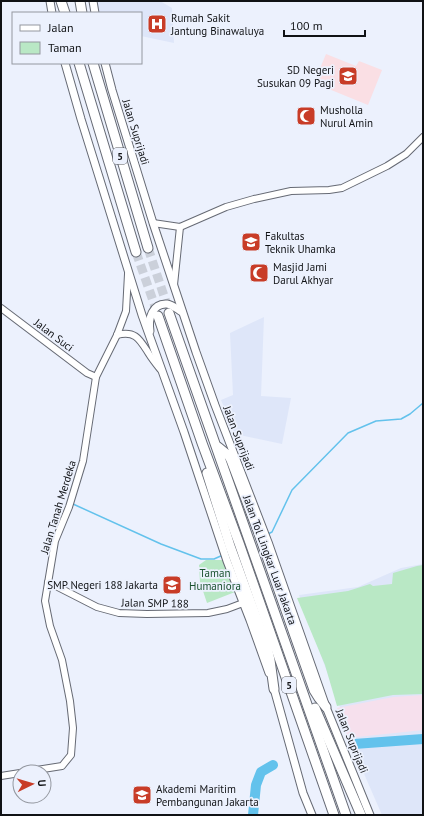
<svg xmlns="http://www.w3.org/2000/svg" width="424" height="816" font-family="'PT Sans',sans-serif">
  <rect width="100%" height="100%" fill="#ecf1fd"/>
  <g fill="#dee6f9">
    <polygon points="96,1 160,1 172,8 174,43 141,36 141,13 98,13"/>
    <polygon points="264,317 261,396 291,398 282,444 235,434 221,400 233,395 230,333"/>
    <polygon points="423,564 423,815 382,815 365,776 299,595 358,587 401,568"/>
  </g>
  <polygon fill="#f6e0ed" points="423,695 423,730 348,738 337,708 393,697"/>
  <polygon fill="#fadfe4" points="326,54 356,66 359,61 382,70 368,105 314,83"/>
  <g fill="#b9e8c5">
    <polygon points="206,560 223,560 235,592 207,603 200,582 199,565"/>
    <polygon points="423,565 423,694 393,695 337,706 325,665 297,598 348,591 370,584 373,586 392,584 393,573 417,566"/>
  </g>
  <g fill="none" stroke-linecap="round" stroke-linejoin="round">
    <g stroke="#63c2ec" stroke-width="1.5">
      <polyline points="73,504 161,544 201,559 214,559 223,555"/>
      <polyline points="268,534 272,532 292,490 348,433 376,421 401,419 410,414 423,403"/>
    </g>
    <g stroke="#63c2ec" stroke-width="10">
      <polyline points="354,744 423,739"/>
      <polyline points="253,815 256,785 261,772 273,765"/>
    </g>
    <g stroke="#cbd0da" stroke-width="9" stroke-dasharray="9 4.5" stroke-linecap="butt">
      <polyline points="148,248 169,311"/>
      <polyline points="136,252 158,315"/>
    </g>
    <g stroke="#666a74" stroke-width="8">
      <g id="minor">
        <polyline points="153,223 180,227 226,207 254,199 291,191 329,190 342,188 387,166 406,154 423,137"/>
        <polyline points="174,285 180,227"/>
        <polyline points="1,308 87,373 96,377"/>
        <path d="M117,335C136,330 140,340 149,354C152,359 156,364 160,369"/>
        <polyline points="48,582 97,607 119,613 147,614 208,613 227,609 243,603"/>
        <polyline points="24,772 62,766 71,755 73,728 70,701 62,660 50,626 45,601 55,541 69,507 83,461 96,377 117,335 126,311 128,274"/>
        <polyline points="1,776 20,773"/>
      </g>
    </g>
    <g stroke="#666a74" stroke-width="9">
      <g id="major">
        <polyline points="50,1 52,13"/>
        <polyline points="93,1 95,13"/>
        <polyline points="65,63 81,119 142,315 184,432 227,561 250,620 269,673"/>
        <polyline points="105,63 112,90 153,223 196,352 215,405 268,542 326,707 370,815"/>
        <path d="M150,331C148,319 152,303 167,304C173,305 177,309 182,312"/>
        <polyline points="273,685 303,793 312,815"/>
      </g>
    </g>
    <g stroke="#666a74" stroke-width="11">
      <g id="highway">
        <polyline points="61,1 65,13"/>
        <polyline points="80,1 82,13"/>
        <polyline points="79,63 136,252"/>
        <polyline points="93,63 148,248"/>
        <polyline points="169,313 346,815"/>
        <polyline points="158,316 202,443 239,543 334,815"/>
        <polyline points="218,447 229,456 231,460 258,531 314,690 319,698 326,707"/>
        <polyline points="207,473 230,546 267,647 270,660 274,689"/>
        <polyline points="315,708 361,815"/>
      </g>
    </g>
    <use href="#minor" stroke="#fff" stroke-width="6"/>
    <use href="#major" stroke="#fff" stroke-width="7"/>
    <use href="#highway" stroke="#fff" stroke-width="9"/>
  </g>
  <defs>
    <g id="hospital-square" transform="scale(1)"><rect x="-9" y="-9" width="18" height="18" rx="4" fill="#c83c27" stroke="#ecf1fd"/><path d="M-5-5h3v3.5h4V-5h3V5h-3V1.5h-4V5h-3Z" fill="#fff"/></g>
    <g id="school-square" transform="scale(1)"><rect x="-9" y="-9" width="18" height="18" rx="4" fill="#c83c27" stroke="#ecf1fd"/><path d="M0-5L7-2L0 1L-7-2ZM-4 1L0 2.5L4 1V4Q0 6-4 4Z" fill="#fff"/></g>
    <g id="mosque-square" transform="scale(1)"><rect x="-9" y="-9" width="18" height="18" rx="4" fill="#c83c27" stroke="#ecf1fd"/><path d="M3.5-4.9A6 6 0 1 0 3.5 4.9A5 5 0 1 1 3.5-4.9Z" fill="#fff"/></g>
    <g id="university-square" transform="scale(1)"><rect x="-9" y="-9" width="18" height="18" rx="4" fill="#c83c27" stroke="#ecf1fd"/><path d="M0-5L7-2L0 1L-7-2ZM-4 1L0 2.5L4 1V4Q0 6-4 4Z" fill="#fff"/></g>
  </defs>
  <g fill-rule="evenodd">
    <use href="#hospital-square" x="157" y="24"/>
    <use href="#school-square" x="348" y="76"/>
    <use href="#mosque-square" x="306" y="116"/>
    <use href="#university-square" x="251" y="242"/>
    <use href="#mosque-square" x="259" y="273"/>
    <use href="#school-square" x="172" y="585"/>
    <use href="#university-square" x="142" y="795"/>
  </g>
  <g text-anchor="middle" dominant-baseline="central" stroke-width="3.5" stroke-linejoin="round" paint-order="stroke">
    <g fill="#ecf1fd" stroke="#52555b" stroke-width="1">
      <rect x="113" y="148" width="14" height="16" rx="3"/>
      <rect x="282" y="677" width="14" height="16" rx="3"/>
    </g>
    <g font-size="10" font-weight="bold" fill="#101215">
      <text x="120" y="156">5</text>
      <text x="289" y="685">5</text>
    </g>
    <g font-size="11" fill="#101215" stroke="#ecf1fd" text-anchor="start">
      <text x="171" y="18">Rumah Sakit<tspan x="171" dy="13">Jantung Binawaluya</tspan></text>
      <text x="334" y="70" text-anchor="end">SD Negeri<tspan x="334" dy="13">Susukan 09 Pagi</tspan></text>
      <text x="320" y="110">Musholla<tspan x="320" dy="13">Nurul Amin</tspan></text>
      <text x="265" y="236">Fakultas<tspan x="265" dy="13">Teknik Uhamka</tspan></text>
      <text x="273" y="267">Masjid Jami<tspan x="273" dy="13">Darul Akhyar</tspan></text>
      <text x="158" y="585" text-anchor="end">SMP Negeri 188 Jakarta</text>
      <text x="156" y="789">Akademi Maritim<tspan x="156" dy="13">Pembangunan Jakarta</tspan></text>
    </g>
    <g font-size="11" fill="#101215" stroke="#ecf1fd">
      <text transform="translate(136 132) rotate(73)">Jalan Suprijadi</text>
      <text transform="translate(54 335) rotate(37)">Jalan Suci</text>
      <text transform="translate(239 438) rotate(69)">Jalan Suprijadi</text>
      <text transform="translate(58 507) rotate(-73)">Jalan Tanah Merdeka</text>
      <text transform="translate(270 560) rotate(70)">Jalan Tol Lingkar Luar Jakarta</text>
      <text transform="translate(155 603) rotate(1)">Jalan SMP 188</text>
      <text transform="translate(352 741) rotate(68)">Jalan Suprijadi</text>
    </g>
    <g font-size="11" fill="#19512e" stroke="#ecf1fd">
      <text x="215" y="573">Taman<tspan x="215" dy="13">Humaniora</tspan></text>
    </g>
  </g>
  <rect width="424" height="816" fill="none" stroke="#101215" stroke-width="4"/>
  <rect x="12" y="12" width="130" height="52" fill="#ecf1fd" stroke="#9498a0"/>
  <rect x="20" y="25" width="20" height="6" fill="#ffffff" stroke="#9498a0"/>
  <text x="48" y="32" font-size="12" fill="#101215">Jalan</text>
  <rect x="20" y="42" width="20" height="12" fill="#b9e8c5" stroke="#9498a0"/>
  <text x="48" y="52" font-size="12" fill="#101215">Taman</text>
  <g transform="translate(32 784) rotate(85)"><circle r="19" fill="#ecf1fd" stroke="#9498a0"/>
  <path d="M0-3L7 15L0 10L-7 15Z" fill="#c83c27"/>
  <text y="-6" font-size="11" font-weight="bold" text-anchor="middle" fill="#101215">U</text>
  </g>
  <path d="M284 30v6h81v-6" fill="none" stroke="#101215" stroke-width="2"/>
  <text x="290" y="30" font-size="12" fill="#101215" stroke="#ecf1fd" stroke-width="3" paint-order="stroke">100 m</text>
</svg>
